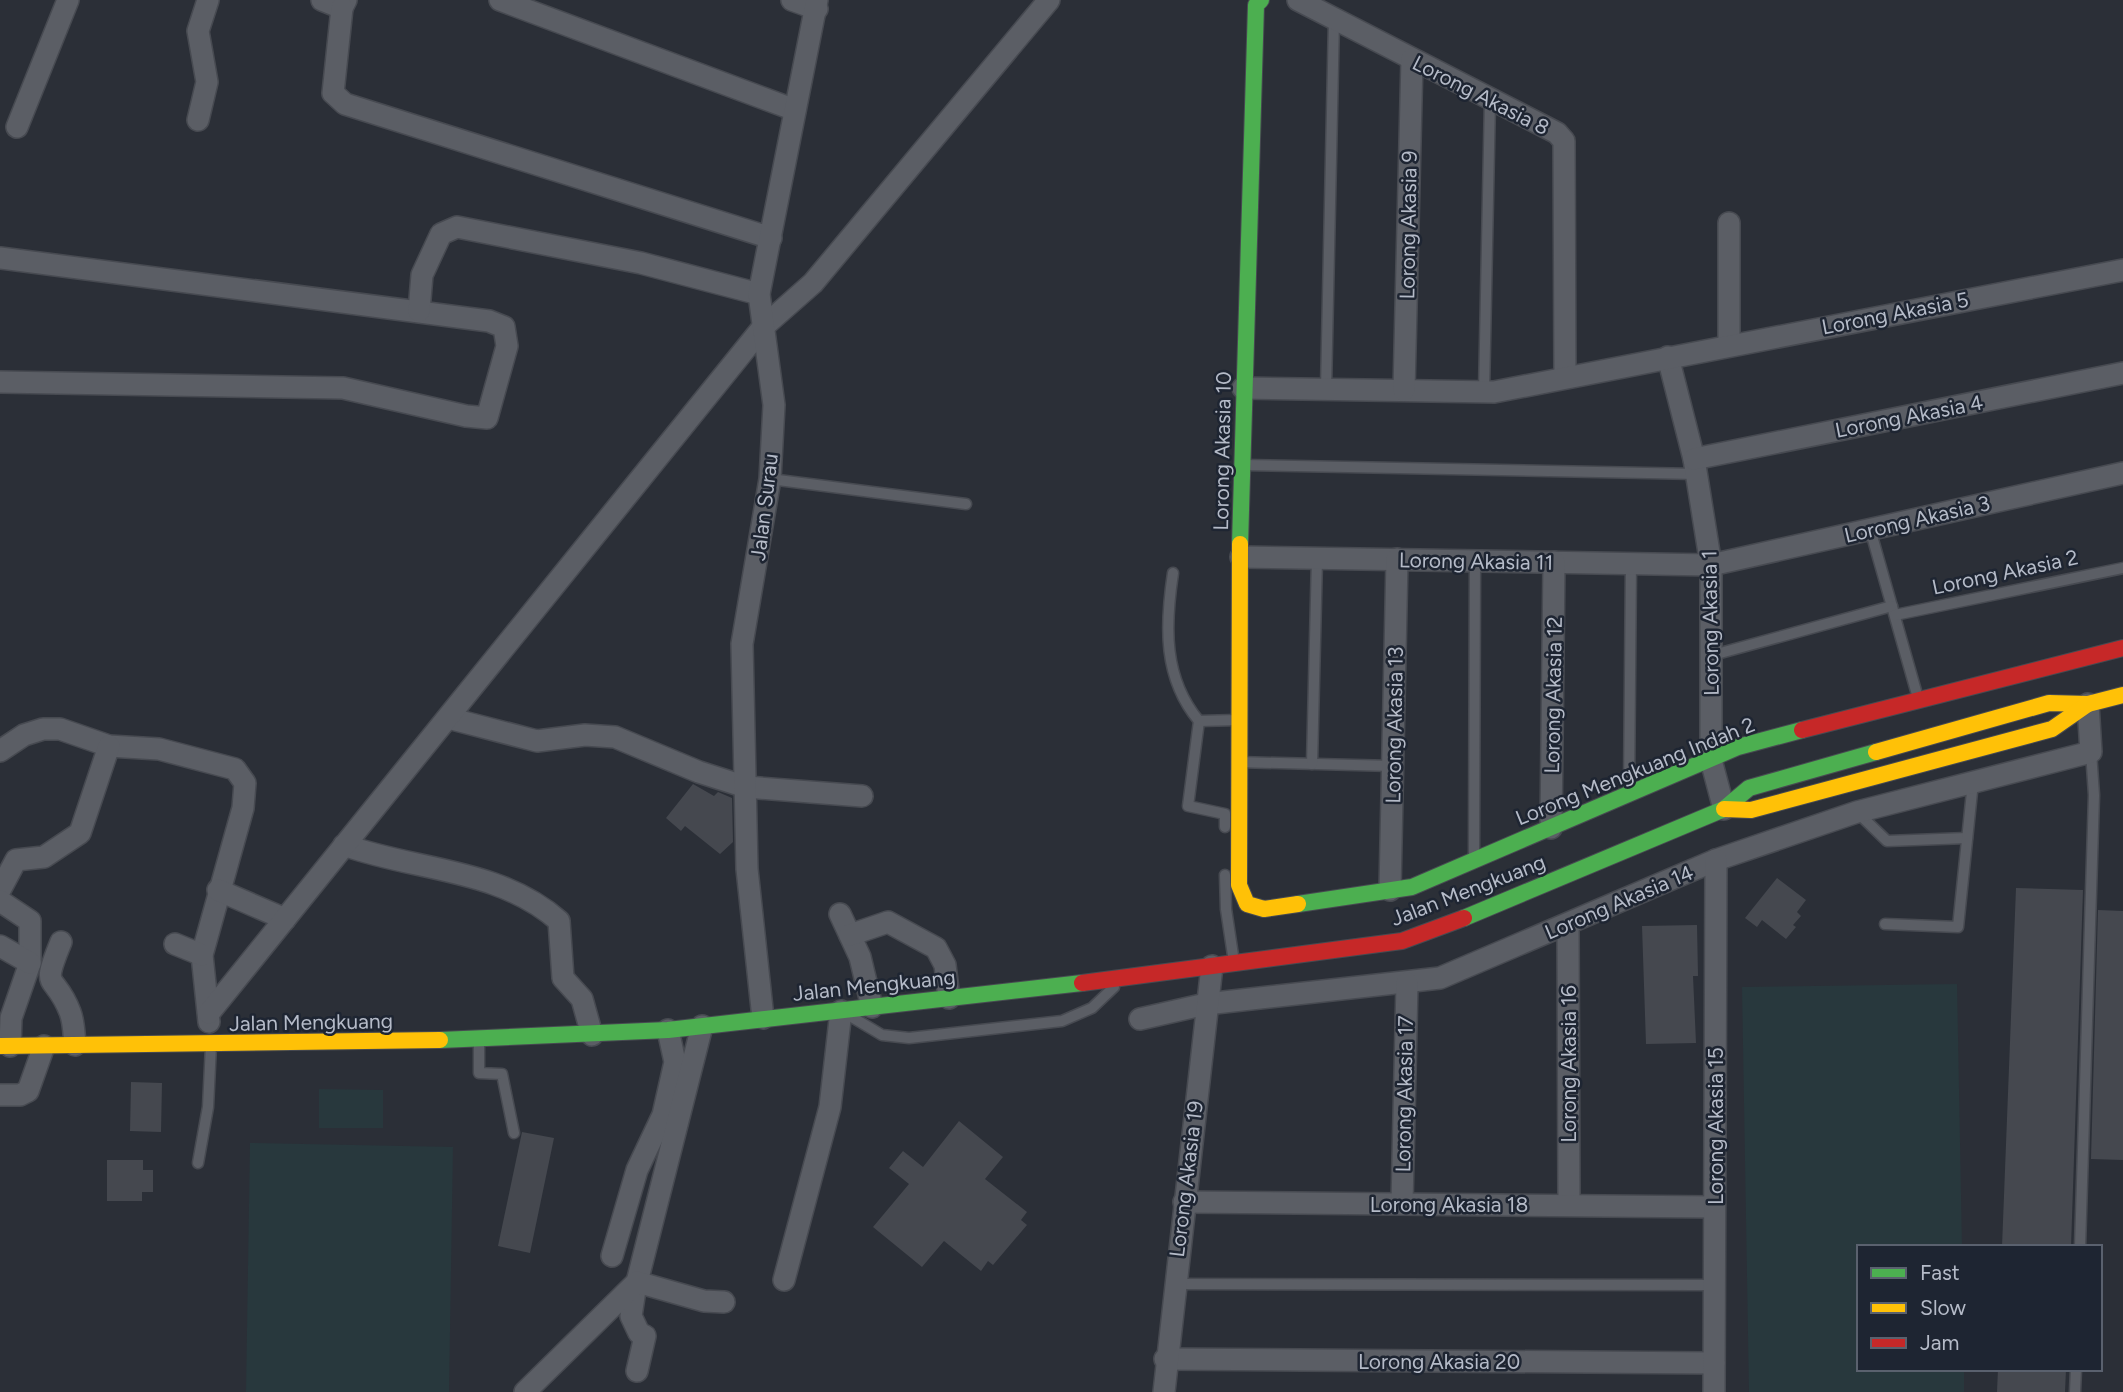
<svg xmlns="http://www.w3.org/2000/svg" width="2123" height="1392" font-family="Figtree,sans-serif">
  <rect width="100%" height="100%" fill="#2b2f37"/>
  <g fill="#28383d">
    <polygon points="1957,984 1962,1247 1859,1247 1859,1369 1964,1369 1964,1392 1749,1392 1742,987"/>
    <polygon points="319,1089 383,1090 383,1128 319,1128"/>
    <polygon points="250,1143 453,1147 449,1392 246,1392"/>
  </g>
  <g fill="#45484f">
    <polygon points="693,784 714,796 718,792 732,798 733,842 720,854 685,826 681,831 666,818"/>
    <polygon points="1777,878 1806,900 1797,912 1801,916 1793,925 1796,927 1786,939 1762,920 1757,927 1745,918"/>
    <polygon points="2016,888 2083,890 2071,1247 2002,1247"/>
    <polygon points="2098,910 2123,911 2123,1160 2091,1159"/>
    <polygon points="1697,925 1698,976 1693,976 1696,1043 1646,1044 1642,926"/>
    <polygon points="131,1082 162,1083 161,1132 130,1131"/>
    <polygon points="959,1121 1003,1157 985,1179 1027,1212 1021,1220 1027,1225 993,1265 988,1261 981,1271 944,1241 922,1267 873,1227 909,1184 889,1168 903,1151 923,1167"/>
    <polygon points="522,1132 554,1138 530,1253 498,1246"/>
    <polygon points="107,1160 143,1160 143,1170 153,1170 153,1192 142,1192 142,1201 107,1201"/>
    <polygon points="1998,1369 2066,1369 2065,1392 1997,1392"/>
  </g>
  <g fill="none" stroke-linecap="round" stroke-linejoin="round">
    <g stroke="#474a51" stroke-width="13">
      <g id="lane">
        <polyline points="1326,389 1334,19"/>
        <polyline points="1484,392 1490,99"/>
        <polyline points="1244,465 1697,474"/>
        <polyline points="770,479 966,504"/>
        <polyline points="1870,529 1918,698"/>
        <path d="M1173,573C1165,626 1163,678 1199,721L1188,806L1225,814V827"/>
        <polyline points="1895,615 2123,568"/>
        <polyline points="1713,655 1892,606"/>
        <polyline points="1199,721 1237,720"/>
        <polyline points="1238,762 1393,766"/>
        <polyline points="1312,764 1317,558"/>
        <polyline points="1629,792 1631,563"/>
        <polyline points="1857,812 1887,841 1967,838"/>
        <polyline points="1474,858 1475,561"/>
        <polyline points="1225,875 1226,909 1234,962"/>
        <polyline points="1885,924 1958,927 1973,782"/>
        <polyline points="850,1016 882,1035 909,1038 1062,1021 1092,1008 1114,987"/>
        <polyline points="479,1042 479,1073 502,1074 514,1133"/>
        <polyline points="198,1163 208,1107 211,1045"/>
        <polyline points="2080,1247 2094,795 2091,752"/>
        <polyline points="1175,1284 1714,1285"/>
        <polyline points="2075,1392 2076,1369"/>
      </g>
    </g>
    <g stroke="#474a51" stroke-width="24">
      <g id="street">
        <polyline points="322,0 342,8 346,0"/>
        <polyline points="500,0 795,110"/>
        <polyline points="792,0 817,9"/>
        <polyline points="1298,0 1557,133 1564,141 1565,377"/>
        <polyline points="342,8 333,93 345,104 771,238"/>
        <polyline points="198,120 207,82 198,31 208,0"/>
        <polyline points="17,127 68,0"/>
        <polyline points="1729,223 1729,344"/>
        <polyline points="0,258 489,321 504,327 507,346 487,418 466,416 343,388 0,382"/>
        <polyline points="419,311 422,275 441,234 457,227 641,263 759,294"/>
        <polyline points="1668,357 1694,459 1711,565 1711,760 1724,809"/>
        <polyline points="1243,388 1494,392 2123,270"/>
        <polyline points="1404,390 1412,59"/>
        <polyline points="1694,459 2123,373"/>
        <polyline points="1241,557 1711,565 2123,473"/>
        <polyline points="448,718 537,741 585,735 615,737 699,772 746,787 862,796"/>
        <polyline points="0,751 24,735 43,729 60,729 109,746 159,749 235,769 245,783 243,808 202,955 209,1022"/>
        <polyline points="1551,828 1554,562"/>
        <path d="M344,845C416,871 499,868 559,921L563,978L582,999L592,1035"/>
        <polyline points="0,890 16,860 44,857 80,833 109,746"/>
        <polyline points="218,890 285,919"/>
        <polyline points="1390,890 1397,559"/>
        <polyline points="0,901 30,921 30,963 11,1018 10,1046"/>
        <polyline points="840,914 860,957 872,1007"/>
        <polyline points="1568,925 1569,1204"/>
        <polyline points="850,935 888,922 936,948 945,965 949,998"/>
        <path d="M61,942C40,993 54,971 70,1012C74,1022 74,1035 75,1045"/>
        <polyline points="175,944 202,955"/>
        <polyline points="0,946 30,963"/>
        <polyline points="209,1013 763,327 813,283 1049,0"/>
        <polyline points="763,1018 747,869 742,644 770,479 774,405 759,294 817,0"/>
        <polyline points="1140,1019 1206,1004 1440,978 1716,860 1857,812 2091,752 2088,704"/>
        <polyline points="0,1095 20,1095 28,1091 44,1046"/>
        <polyline points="1184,1202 1714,1207"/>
        <polyline points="1402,1204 1407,983"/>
        <polyline points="612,1256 637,1170 663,1115 675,1062 668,1030"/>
        <polyline points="784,1280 830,1107 841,1011"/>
        <polyline points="1165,1359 1714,1363"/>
        <polyline points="637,1371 645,1336 639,1333 631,1316 635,1290 702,1026"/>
        <polyline points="525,1392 637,1282 704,1301 724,1302"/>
        <polyline points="1164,1392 1212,966"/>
        <polyline points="1714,1392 1716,860"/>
      </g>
    </g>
    <g stroke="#474a51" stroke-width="18">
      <g id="fast">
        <polyline points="1240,544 1256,5 1261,0"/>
        <polyline points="1298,904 1412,887 1738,747 1802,730"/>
        <polyline points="1464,918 1724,809 1749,788 1876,752"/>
        <polyline points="440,1040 668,1030 1082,983"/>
      </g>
    </g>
    <g stroke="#474a51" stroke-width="18">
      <g id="slow">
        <polyline points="1240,544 1239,885 1247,904 1264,909 1298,904"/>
        <polyline points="1876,752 2049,703 2088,704 2123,695"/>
        <polyline points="1724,809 1751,810 2052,729 2088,704"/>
        <polyline points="0,1046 440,1040"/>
      </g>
    </g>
    <g stroke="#474a51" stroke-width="18">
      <g id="jam">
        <polyline points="1802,730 2123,648"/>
        <polyline points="1082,983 1402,941 1464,918"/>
      </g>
    </g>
    <use href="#lane" stroke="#5b5e65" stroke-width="10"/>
    <use href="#street" stroke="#5b5e65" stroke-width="21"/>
    <use href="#fast" stroke="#4caf50" stroke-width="16"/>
    <use href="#slow" stroke="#ffc107" stroke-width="16"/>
    <use href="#jam" stroke="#c62828" stroke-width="16"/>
  </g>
  <g text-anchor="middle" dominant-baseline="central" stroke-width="5" stroke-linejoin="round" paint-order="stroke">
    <g font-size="21" fill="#b5bbc8" stroke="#1e2532">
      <text transform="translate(1481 95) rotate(27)">Lorong Akasia 8</text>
      <text transform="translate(1408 225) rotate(-89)">Lorong Akasia 9</text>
      <text transform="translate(1895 313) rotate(-11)">Lorong Akasia 5</text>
      <text transform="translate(1909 416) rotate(-11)">Lorong Akasia 4</text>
      <text transform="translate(1222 451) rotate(-89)">Lorong Akasia 10</text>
      <text transform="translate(764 507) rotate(-83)">Jalan Surau</text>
      <text transform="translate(1917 519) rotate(-13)">Lorong Akasia 3</text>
      <text transform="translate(1476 561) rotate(1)">Lorong Akasia 11</text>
      <text transform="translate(2005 572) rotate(-12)">Lorong Akasia 2</text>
      <text transform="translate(1710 623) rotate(-91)">Lorong Akasia 1</text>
      <text transform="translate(1553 695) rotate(-89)">Lorong Akasia 12</text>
      <text transform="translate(1394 725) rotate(-89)">Lorong Akasia 13</text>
      <text transform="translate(1635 771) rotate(-22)">Lorong Mengkuang Indah 2</text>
      <text transform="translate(1468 890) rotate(-21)">Jalan Mengkuang</text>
      <text transform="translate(1619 902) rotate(-23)">Lorong Akasia 14</text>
      <text transform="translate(874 985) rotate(-6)">Jalan Mengkuang</text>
      <text transform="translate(311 1022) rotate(-1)">Jalan Mengkuang</text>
      <text transform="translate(1568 1064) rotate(-90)">Lorong Akasia 16</text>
      <text transform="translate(1404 1094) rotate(-89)">Lorong Akasia 17</text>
      <text transform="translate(1715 1126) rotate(-90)">Lorong Akasia 15</text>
      <text transform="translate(1186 1179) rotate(-83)">Lorong Akasia 19</text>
      <text x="1449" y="1204">Lorong Akasia 18</text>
      <text x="1439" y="1361">Lorong Akasia 20</text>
    </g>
  </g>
  <rect x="1857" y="1245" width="245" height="126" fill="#1e2532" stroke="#5a616e" stroke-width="2"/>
  <rect x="1871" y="1268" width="35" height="10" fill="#4caf50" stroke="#5a616e" stroke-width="2"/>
  <text x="1920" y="1280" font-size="21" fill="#b5bbc8">Fast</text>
  <rect x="1871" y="1303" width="35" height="10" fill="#ffc107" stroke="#5a616e" stroke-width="2"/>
  <text x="1920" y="1315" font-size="21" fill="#b5bbc8">Slow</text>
  <rect x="1871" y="1338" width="35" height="10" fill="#c62828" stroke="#5a616e" stroke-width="2"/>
  <text x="1920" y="1350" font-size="21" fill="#b5bbc8">Jam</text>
</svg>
